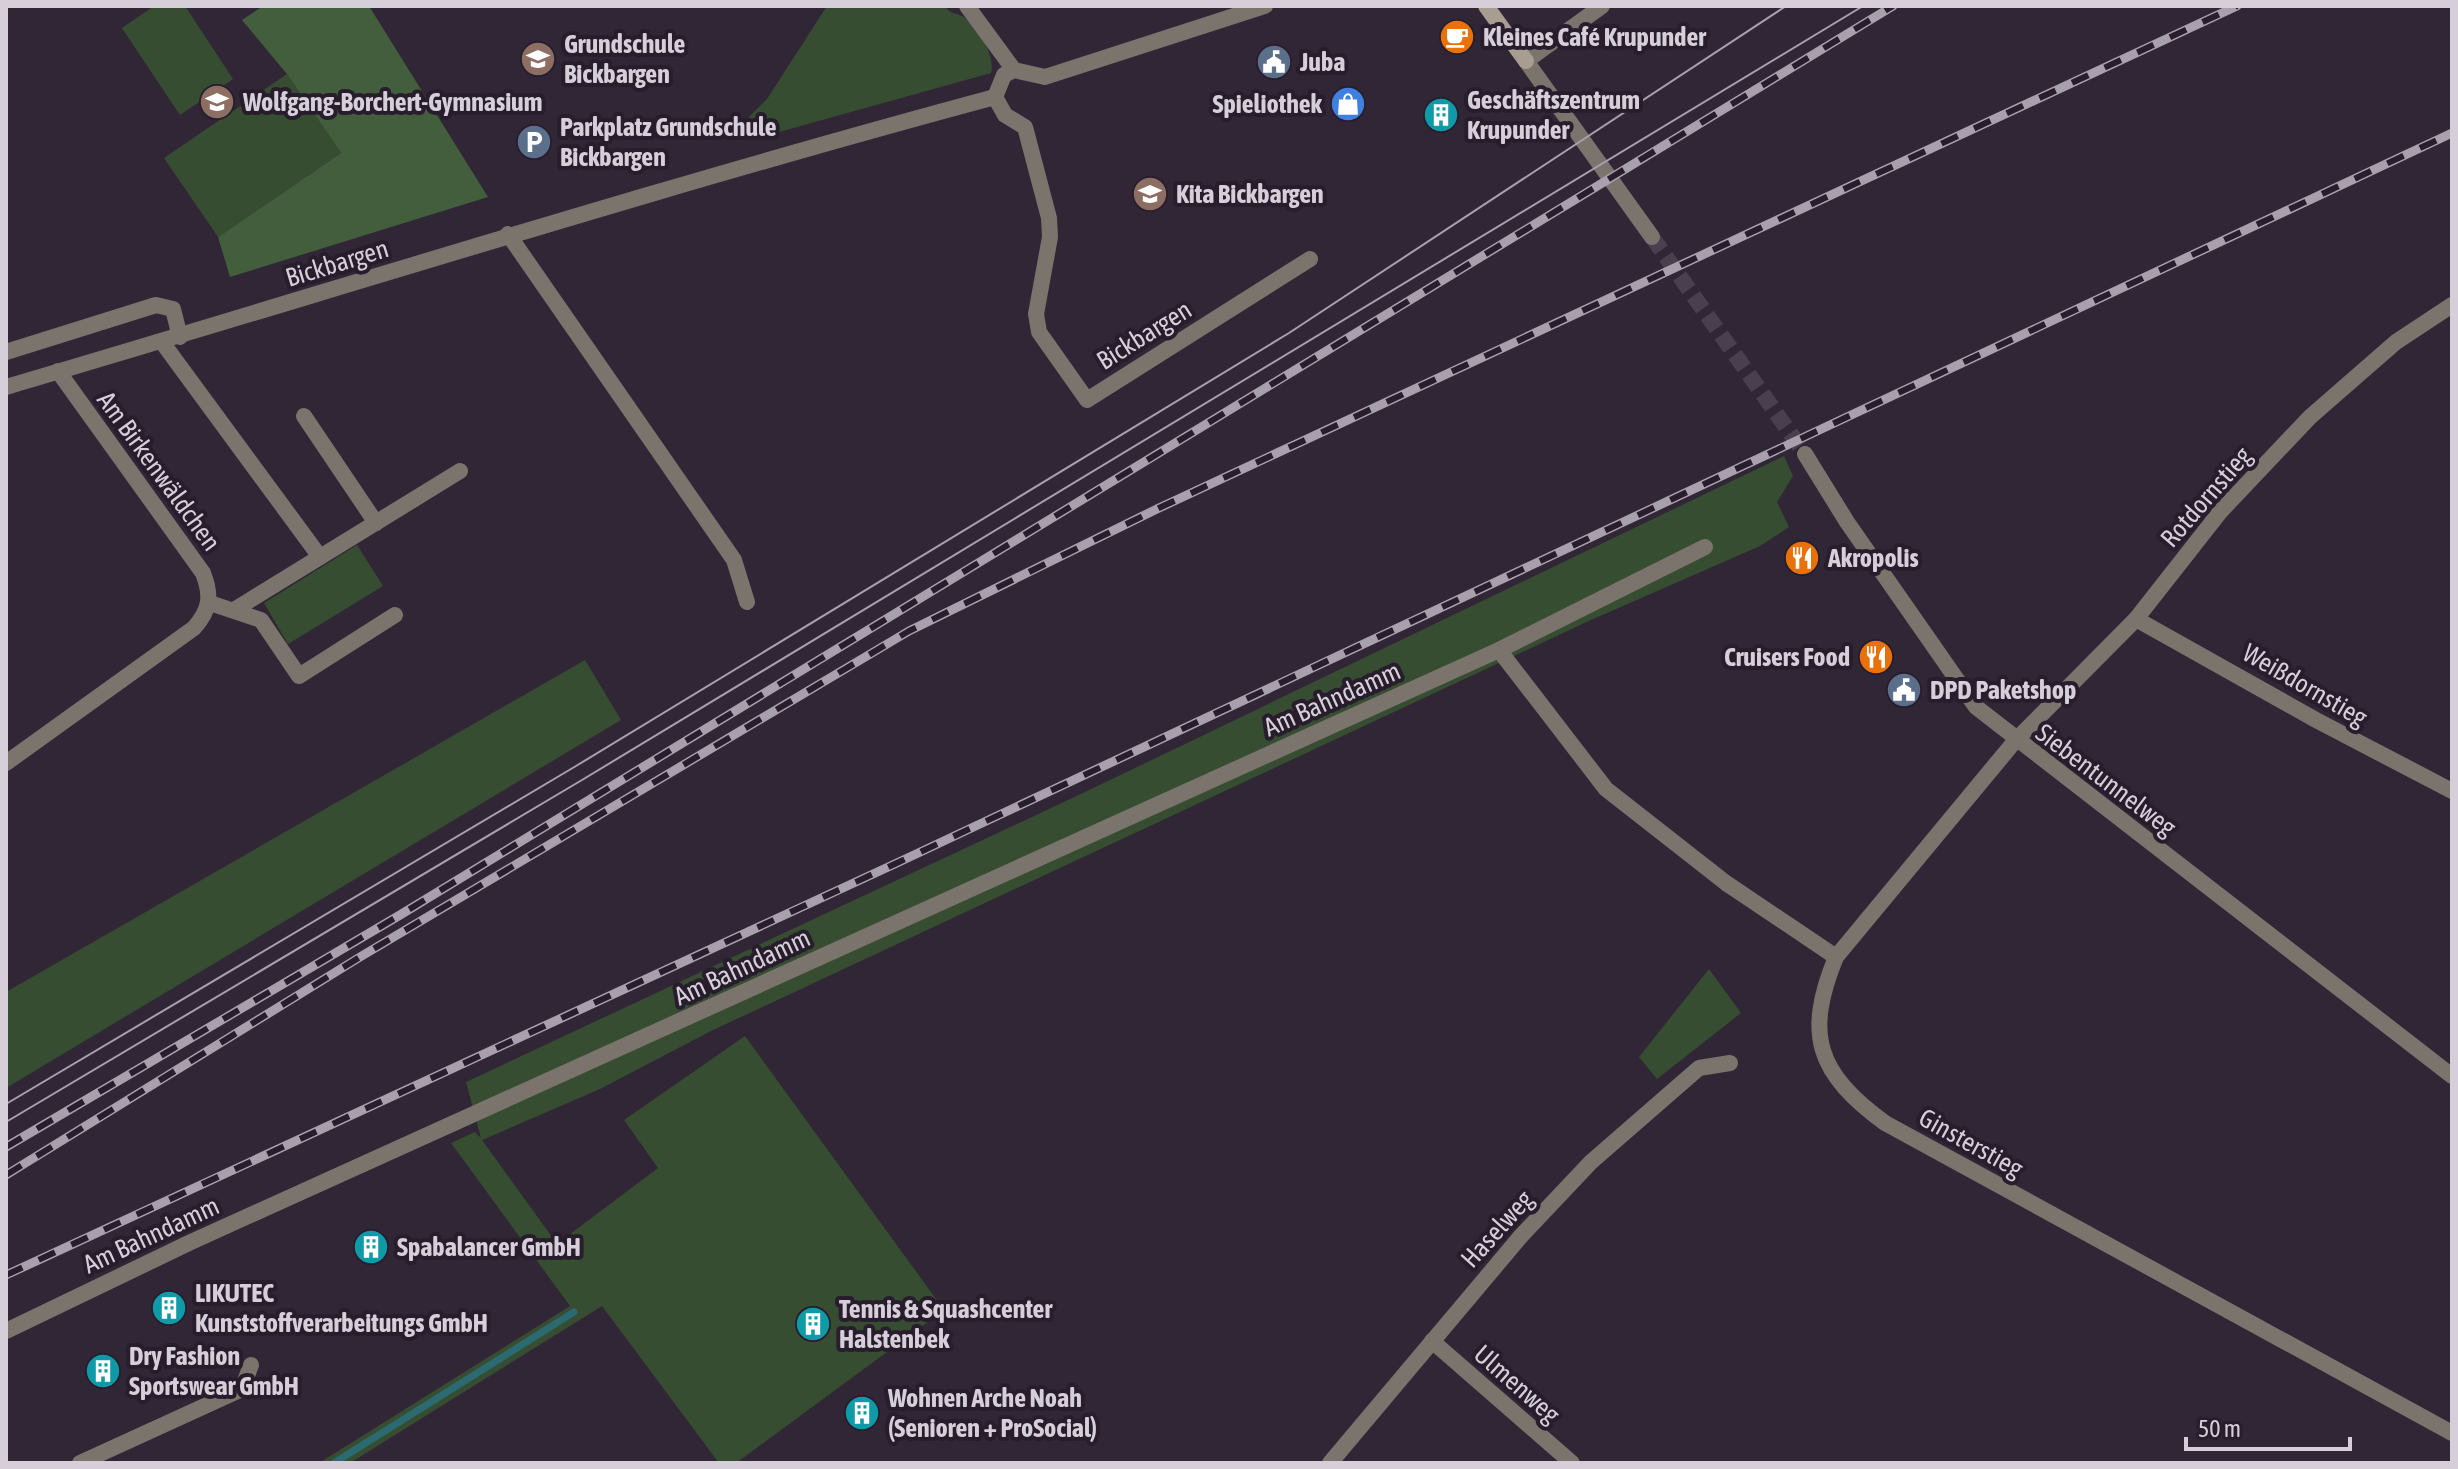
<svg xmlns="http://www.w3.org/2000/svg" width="2458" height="1469" font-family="'Asap Condensed',sans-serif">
  <rect width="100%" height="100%" fill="#312636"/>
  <g fill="#374d32">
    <polygon points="154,6 185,6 233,79 180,115 122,28"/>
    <path d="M827,6H945C950,14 954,12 962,16C977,24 996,56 991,73L754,139L746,120L767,99Z"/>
    <polygon points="287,74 341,153 218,237 164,158"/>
    <polygon points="1784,456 1793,476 1777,502 1789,527 1760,546 1591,620 711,1031 600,1089 482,1140 557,1244 658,1168 624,1120 745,1036 944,1310 736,1463 719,1463 602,1306 350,1463 319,1463 570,1306 451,1143 475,1132 481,1138 466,1082 1083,793"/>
    <polygon points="357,545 383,586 288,644 264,603"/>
    <polygon points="585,660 621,720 6,1088 6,992"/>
    <polygon points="1709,969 1741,1013 1657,1079 1639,1057"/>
  </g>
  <polygon fill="#425e3c" points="263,6 369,6 488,197 230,277 218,237 341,153 287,74 242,20"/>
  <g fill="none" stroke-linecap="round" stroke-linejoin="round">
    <polyline stroke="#2c6a71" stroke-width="7" points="334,1463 574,1312"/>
    <polyline stroke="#4a3f4e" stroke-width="16" stroke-dasharray="16 8" stroke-linecap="butt" points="1652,237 1805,454"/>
    <g stroke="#7a746c" stroke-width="16">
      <polyline points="967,6 1014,70"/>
      <polyline points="1265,6 1045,77 1014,70 1004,75 995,97 1005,115 1025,127 1049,218 1050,237 1036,314 1039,332 1087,400 1310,259"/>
      <polyline points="1602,6 1526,61 1652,237"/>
      <polyline points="508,234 734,560 747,602"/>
      <path d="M2452,305L2396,342L2310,417L2220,512L2136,619L2015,741L1836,957C1804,1035 1817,1073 1885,1123L2452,1433"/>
      <polyline points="162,342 320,557"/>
      <polyline points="6,352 156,305 173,309 180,337"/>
      <path d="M6,387C335,290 663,186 995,97"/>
      <polyline points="304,416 376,523"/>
      <polyline points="1805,454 1847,522 1976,707 2452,1076"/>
      <polyline points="210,603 261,620 299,676 395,615"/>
      <polyline points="234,610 460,471"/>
      <polyline points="2136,619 2316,720 2452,791"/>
      <polyline points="1499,650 1606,789 1726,883 1836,957"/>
      <path d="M6,763L194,628C210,610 212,596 203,573L58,371"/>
      <polyline points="6,1331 191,1242 1499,650 1705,547"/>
      <polyline points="1432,1341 1572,1463"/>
      <polyline points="80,1463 242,1389 251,1365"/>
      <polyline points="1330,1463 1521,1236 1591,1162 1699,1068 1730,1063"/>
    </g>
    <polyline stroke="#a79d91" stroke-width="16" points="1486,6 1526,61"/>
    <g stroke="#a8a0ac" stroke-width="2">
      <polyline points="6,1104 576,766 1289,333 1786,6"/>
      <polyline points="6,1122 582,780 1863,6"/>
    </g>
    <g stroke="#a8a0ac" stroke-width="9">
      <g id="rail">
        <polyline points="6,1147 400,915 1893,6"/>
        <polyline points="6,1175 360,957 909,631 1159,508 2237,6"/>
        <polyline points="6,1275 899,862 2452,133"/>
      </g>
    </g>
    <use href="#rail" stroke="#271d2c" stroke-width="6" stroke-dasharray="18" stroke-linecap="butt"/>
  </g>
  <defs>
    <g id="cafe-disc" transform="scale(1.8)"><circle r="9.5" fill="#e8710a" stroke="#271d2c"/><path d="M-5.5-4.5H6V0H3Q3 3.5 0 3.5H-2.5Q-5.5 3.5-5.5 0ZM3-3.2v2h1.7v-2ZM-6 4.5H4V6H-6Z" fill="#fff"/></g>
    <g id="school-disc" transform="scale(1.8)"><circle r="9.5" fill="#8d6e63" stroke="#271d2c"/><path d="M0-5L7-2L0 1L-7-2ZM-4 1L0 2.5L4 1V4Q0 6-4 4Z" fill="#fff"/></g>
    <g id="civic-disc" transform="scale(1.8)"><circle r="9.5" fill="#5c6f8a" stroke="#271d2c"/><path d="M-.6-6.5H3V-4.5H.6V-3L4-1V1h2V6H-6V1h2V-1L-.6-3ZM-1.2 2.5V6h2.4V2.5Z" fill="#fff"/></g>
    <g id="shop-disc" transform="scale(1.8)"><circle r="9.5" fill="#3f7fe0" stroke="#271d2c"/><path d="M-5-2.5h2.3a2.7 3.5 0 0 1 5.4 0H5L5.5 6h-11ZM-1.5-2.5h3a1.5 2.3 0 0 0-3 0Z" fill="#fff"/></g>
    <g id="building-disc" transform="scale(1.8)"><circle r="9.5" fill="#0f9aa8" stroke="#271d2c"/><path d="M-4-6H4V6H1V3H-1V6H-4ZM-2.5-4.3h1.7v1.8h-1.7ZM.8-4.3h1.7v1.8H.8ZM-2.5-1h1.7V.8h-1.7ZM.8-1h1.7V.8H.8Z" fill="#fff"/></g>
    <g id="parking-disc" transform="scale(1.8)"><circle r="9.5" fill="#5c6f8a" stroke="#271d2c"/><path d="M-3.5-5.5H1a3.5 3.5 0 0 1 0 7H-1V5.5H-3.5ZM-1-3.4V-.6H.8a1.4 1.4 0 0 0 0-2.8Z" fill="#fff"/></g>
    <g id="restaurant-disc" transform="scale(1.8)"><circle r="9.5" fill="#e8710a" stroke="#271d2c"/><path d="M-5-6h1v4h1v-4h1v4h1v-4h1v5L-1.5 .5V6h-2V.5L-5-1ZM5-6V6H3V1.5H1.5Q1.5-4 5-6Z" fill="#fff"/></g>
  </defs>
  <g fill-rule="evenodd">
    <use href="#cafe-disc" x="1457" y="37"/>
    <use href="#school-disc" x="538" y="59"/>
    <use href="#civic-disc" x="1274" y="62"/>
    <use href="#school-disc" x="217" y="102"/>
    <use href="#shop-disc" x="1348" y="104"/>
    <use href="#building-disc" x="1441" y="115"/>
    <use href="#parking-disc" x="534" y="142"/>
    <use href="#school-disc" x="1150" y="194"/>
    <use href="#restaurant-disc" x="1802" y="558"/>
    <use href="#restaurant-disc" x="1876" y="657"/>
    <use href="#civic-disc" x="1904" y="690"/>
    <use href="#building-disc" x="371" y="1247"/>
    <use href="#building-disc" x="169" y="1308"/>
    <use href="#building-disc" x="813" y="1324"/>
    <use href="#building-disc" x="103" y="1371"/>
    <use href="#building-disc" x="862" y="1413"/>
  </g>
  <g text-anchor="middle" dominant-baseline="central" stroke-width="8" stroke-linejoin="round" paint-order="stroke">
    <g font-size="26" font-weight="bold" fill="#d6cfd9" stroke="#271d2c" text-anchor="start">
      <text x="1483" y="37">Kleines Café Krupunder</text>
      <text x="564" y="44">Grundschule<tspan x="564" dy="30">Bickbargen</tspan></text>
      <text x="1300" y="62">Juba</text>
      <text x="1467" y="100">Geschäftszentrum<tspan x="1467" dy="30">Krupunder</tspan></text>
      <text x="243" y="102">Wolfgang-Borchert-Gymnasium</text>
      <text x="1322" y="104" text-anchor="end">Spieliothek</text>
      <text x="560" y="127">Parkplatz Grundschule<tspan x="560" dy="30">Bickbargen</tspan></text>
      <text x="1176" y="194">Kita Bickbargen</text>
      <text x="1828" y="558">Akropolis</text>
      <text x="1850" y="657" text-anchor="end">Cruisers Food</text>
      <text x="1930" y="690">DPD Paketshop</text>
      <text x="397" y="1247">Spabalancer GmbH</text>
      <text x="195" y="1293">LIKUTEC<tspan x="195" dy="30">Kunststoffverarbeitungs GmbH</tspan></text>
      <text x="839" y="1309">Tennis &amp; Squashcenter<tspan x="839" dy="30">Halstenbek</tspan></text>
      <text x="129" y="1356">Dry Fashion<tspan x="129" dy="30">Sportswear GmbH</tspan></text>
      <text x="888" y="1398">Wohnen Arche Noah<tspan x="888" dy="30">(Senioren + ProSocial)</tspan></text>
    </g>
    <g font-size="26" fill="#d6cfd9" stroke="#271d2c">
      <text transform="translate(337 263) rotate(-17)">Bickbargen</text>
      <text transform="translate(1144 335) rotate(-32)">Bickbargen</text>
      <text transform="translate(159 471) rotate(54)">Am Birkenwäldchen</text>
      <text transform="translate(2206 497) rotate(-49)">Rotdornstieg</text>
      <text transform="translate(2305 685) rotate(30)">Weißdornstieg</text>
      <text transform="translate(1332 699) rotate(-24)">Am Bahndamm</text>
      <text transform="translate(2106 780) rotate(37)">Siebentunnelweg</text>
      <text transform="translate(742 967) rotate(-25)">Am Bahndamm</text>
      <text transform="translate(1971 1143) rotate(29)">Ginsterstieg</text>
      <text transform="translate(1497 1229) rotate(-48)">Haselweg</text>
      <text transform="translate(151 1235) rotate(-25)">Am Bahndamm</text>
      <text transform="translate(1517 1384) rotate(41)">Ulmenweg</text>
    </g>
  </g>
  <rect width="2458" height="1469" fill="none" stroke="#d6cfd9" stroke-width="16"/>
  <path d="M2186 1437v12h164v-12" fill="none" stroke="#d6cfd9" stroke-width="4"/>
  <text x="2198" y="1437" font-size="24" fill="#d6cfd9" stroke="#271d2c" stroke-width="6" paint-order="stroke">50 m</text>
</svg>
